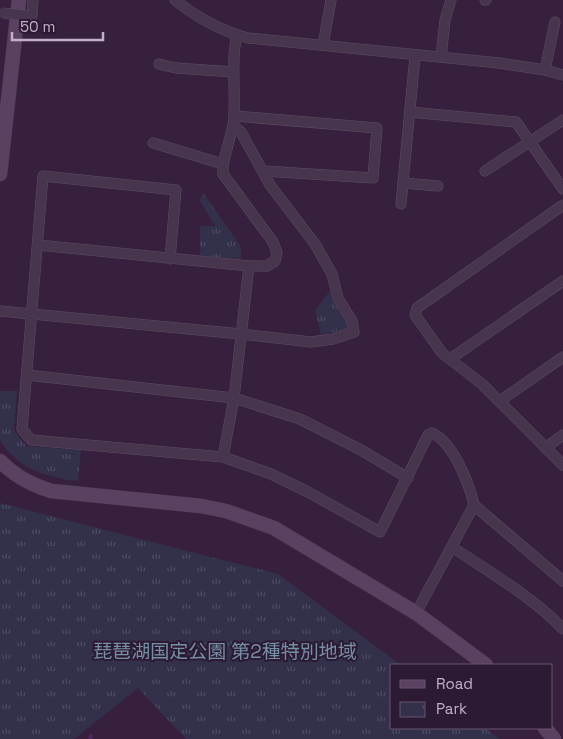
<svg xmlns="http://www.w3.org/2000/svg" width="563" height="739" font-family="'Space Grotesk','Noto Sans JP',sans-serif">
  <defs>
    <pattern id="park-tufts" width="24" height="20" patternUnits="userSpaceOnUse" patternTransform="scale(1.25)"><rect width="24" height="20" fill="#32304b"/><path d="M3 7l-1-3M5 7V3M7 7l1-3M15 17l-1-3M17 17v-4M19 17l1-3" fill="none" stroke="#4e4b64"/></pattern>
  </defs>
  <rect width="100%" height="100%" fill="#36203d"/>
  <g fill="url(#park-tufts)">
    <polygon points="204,194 241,247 241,259 200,256 200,226 215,226 199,199"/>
    <polygon points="330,291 334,303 350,328 321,335 315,310"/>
    <path d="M0,391H17L14,430L26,446L81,450L78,481C50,477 28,473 8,451C5,448 1,443 0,438C0,423 0,406 0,391Z"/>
    <polygon points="0,503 278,574 401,665 392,665 392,728 485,728 500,739 186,739 138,688 74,739 0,739"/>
  </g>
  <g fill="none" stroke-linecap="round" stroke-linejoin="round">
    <polyline stroke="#4c2657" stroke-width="4" points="90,739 91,736"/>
    <g stroke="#5f4c65" stroke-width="11">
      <g id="street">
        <path d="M175,0C196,17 222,31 248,38L499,63L545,70L563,75"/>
        <polyline points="485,0 486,0"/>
        <polyline points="29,16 32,16 33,0"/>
        <polyline points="323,45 331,0"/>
        <polyline points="441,57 445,20 451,0"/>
        <polyline points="159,64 176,68 234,72"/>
        <polyline points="545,70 555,22"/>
        <polyline points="410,112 516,122 563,189"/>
        <polyline points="235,116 377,128 373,178 264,171"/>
        <polyline points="153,143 223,164"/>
        <polyline points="485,171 563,120"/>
        <polyline points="403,183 438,186"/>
        <polyline points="401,204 415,56"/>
        <polyline points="563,205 417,308 415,315 442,353 482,384 563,465"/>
        <polyline points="38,245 249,266 267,266 275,261 277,253 273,242 223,174 223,164 233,126"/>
        <path d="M170,259L176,190L43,176L22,429L31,440L223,457L271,474L308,492L380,532L428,435L432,433C453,442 469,483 474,505"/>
        <path d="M0,311L241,334L311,342L333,339L354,332L352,321L338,298L332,274L315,244L270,185L241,132L233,126C237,96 230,65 237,35"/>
        <polyline points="450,359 563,281"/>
        <polyline points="27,375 234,398 300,419 361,450 408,478"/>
        <polyline points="500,401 563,357"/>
        <polyline points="545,448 563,435"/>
        <polyline points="223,457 234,398 249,266"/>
        <path d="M452,547C487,570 535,599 563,629"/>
        <polyline points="416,613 474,505 563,581"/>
      </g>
    </g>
    <g stroke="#513d56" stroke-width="15">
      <g id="secondary">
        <polyline points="0,174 19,0"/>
        <path d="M0,461C15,476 30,484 51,491L201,506L226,511L274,528L416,613L486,665"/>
        <polyline points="545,728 554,739"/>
      </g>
    </g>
    <use href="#street" stroke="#47344d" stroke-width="10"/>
    <use href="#secondary" stroke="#5b4161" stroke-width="14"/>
    <g stroke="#5f4c65" stroke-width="11" stroke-linecap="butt">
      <polyline id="street-bridge" points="3,13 29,16"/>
    </g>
    <use href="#street-bridge" stroke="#47344d" stroke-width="10"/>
  </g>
  <g text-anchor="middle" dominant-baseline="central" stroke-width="4" stroke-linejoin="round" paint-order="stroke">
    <g font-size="19" fill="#7390a7" stroke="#2c1932">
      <text x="225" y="651">琵琶湖国定公園 第2種特別地域</text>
    </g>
  </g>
  <rect x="390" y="664" width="162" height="65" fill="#2c1932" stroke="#69556e"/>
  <rect x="400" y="680" width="25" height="8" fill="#5b4161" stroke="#69556e"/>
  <text x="436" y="689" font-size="15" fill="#c4afc9">Road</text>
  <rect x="400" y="702" width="25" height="15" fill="url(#park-tufts)" stroke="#69556e"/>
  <text x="436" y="714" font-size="15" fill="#c4afc9">Park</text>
  <path d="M12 32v8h91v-8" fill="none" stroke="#c4afc9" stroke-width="2.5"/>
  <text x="20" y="32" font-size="15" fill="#c4afc9" stroke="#2c1932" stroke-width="4" paint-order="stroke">50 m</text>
</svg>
